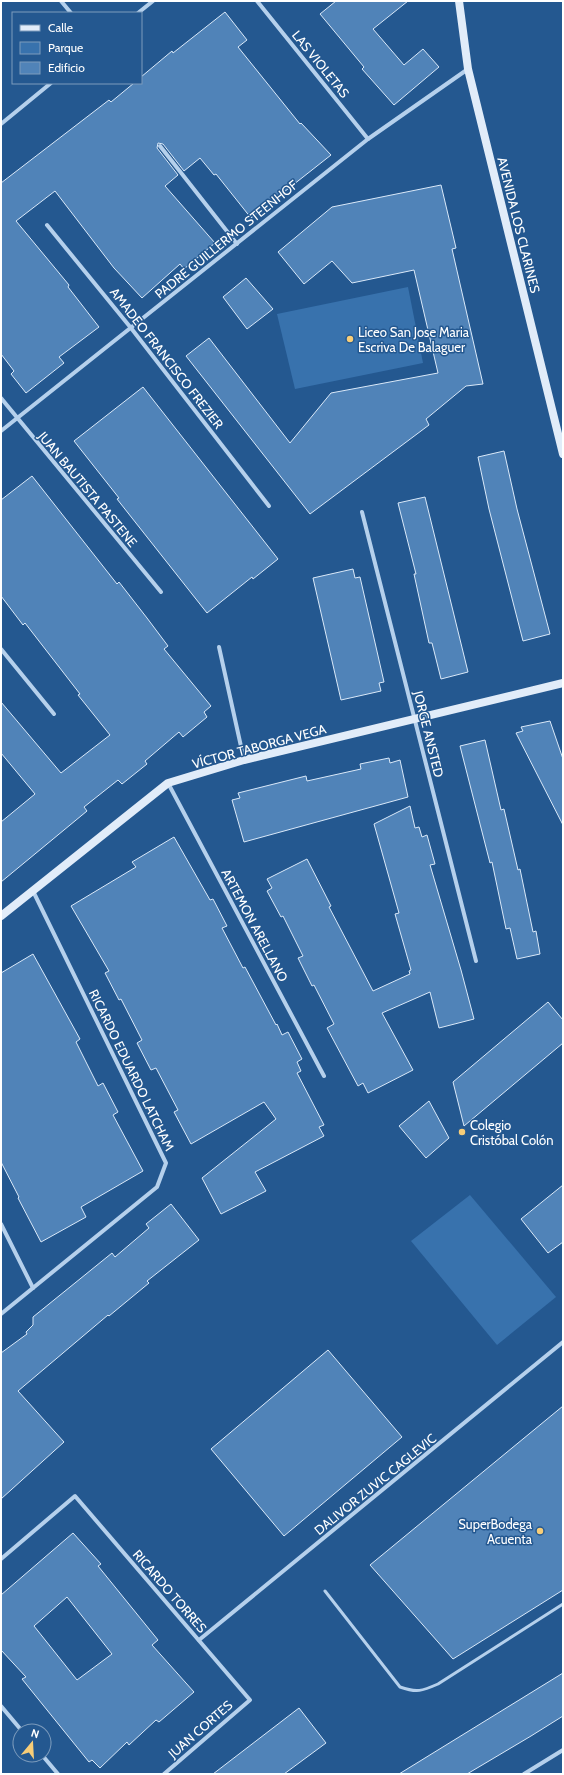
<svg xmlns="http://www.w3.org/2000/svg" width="564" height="1775" font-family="Cabin,sans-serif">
  <rect width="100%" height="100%" fill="#245890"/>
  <g fill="#3872ad">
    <polygon points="408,287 423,363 295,389 277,314"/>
    <polygon points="470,1195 556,1297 497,1345 411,1241"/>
  </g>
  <g fill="#5083b8" stroke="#dae9f9" fill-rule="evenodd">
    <polygon points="336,1 408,1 373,29 404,65 423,49 439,67 394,105 362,69 364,67 320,14"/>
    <polygon points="225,12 247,40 238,47 300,124 301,123 331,155 251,218 216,174 214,175 200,158 184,171 163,144 158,143 157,148 178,175 165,186 215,243 184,269 180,264 142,298 114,268 55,191 16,221 69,285 68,287 99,327 59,357 64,363 26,393 11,374 14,371 1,354 1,183 109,100 111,102 134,83 141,83 141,77 172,51 173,53"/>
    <polygon points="441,185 456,248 452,249 483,384 466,386 426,419 429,425 310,514 186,356 209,338 290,443 331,393 438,373 414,270 352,283 332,261 304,284 278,252 332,207"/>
    <polygon points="246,278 273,309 247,329 223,297"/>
    <polygon points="143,387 278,559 253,579 252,577 207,613 117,499 119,498 74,441"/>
    <polygon points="504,451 517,509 550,634 523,641 489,509 478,457"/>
    <polygon points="32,476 117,584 119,582 147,618 168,646 164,649 211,706 204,712 207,717 183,737 179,732 145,761 147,764 122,784 118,780 84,807 87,811 1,882 1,822 35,794 1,753 1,702 61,773 110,735 78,695 80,694 25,623 23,625 1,596 1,500"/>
    <polygon points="425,497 468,672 441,679 432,643 429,643 414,574 416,574 398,503"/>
    <polygon points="353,569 355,578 360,577 384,682 379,683 381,691 341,700 313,578"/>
    <polygon points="550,721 563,759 563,825 516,733 523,731 521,727"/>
    <polygon points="485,740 501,810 504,809 518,870 520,869 533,932 536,931 540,954 517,959 510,928 506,929 492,862 490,863 460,746"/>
    <polygon points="389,758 390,763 400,760 408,797 244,842 232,800 240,798 238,793 306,776 307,781 361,769 360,764"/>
    <polygon points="410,806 415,828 419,827 422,837 427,835 435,864 430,865 461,970 474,1019 439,1028 430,992 382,1013 413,1070 368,1093 363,1083 358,1086 327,1028 334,1024 314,985 312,986 298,958 303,956 283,916 281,917 267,891 272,888 267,879 307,859 331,906 329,907 373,991 410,974 409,971 411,970 395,914 399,913 374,824"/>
    <polygon points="174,837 210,900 213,899 227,926 222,928 243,968 245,967 276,1025 277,1024 282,1035 288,1032 302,1059 297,1062 301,1071 297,1073 324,1125 319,1127 324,1136 255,1172 266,1191 221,1214 202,1178 276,1119 264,1102 191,1144 174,1112 178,1110 156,1068 151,1070 137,1043 142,1040 121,999 119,1000 105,973 109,971 71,906 136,867 132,862"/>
    <polygon points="33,954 80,1039 76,1042 98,1086 103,1083 118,1112 113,1115 143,1171 81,1207 86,1217 41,1242 18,1198 19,1197 1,1162 1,973"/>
    <polygon points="548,1002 563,1020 563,1043 464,1126 453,1082"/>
    <polygon points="429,1101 449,1138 426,1158 399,1126"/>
    <polygon points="563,1185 563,1242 548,1253 521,1219"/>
    <polygon points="171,1204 199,1240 147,1281 149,1283 109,1316 108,1315 18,1391 64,1442 1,1499 1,1353 27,1334 26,1332 33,1325 33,1317 112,1253 115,1257 149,1228 146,1224"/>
    <polygon points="328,1350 402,1437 284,1536 211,1449"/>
    <polygon points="563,1406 563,1590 453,1659 370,1565"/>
    <path d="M73,1533L101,1564L98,1566L158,1640L152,1645L194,1692L159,1722L156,1720L129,1745L127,1742L100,1768L92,1760L89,1762L22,1679L26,1677L1,1650V1595ZM67,1597L112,1654L77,1680L34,1626Z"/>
    <polygon points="563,1673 563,1716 531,1736 467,1774 399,1774"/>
    <polygon points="299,1708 326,1743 284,1774 213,1774"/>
  </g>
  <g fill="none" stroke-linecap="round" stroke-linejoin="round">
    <path stroke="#b5d0ec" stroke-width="3" d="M325,1591L400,1687C417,1693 422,1691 438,1684L563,1604"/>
    <g stroke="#b5d0ec" stroke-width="4">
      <polyline points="61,1 71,13"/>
      <polyline points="257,1 368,139"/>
      <polyline points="138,13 153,1"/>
      <polyline points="1,124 51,83"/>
      <polyline points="160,146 237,244"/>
      <polyline points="47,225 131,328 269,506"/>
      <polyline points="1,398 161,592"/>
      <polyline points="1,431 368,139 468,69"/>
      <polyline points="362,512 476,961"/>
      <polyline points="219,647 244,760"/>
      <polyline points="1,649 54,714"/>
      <polyline points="168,783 324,1076"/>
      <polyline points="1,1224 33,1288"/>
      <polyline points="1,1314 157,1187 166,1163 33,891"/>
      <polyline points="1,1559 75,1496 250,1700 164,1774"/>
      <polyline points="199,1640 563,1342"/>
      <polyline points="1,1706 22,1731"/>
      <polyline points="42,1755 58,1774"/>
      <polyline points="524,1774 563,1750"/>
    </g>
    <g stroke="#e1ecf9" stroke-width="8">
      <polyline points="459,1 468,69 563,454"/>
      <polyline points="1,916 168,783 244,760 563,683"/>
    </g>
  </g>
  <g fill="#f7cd78" stroke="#245890" stroke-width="1.5">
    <circle cx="350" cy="339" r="4"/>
    <circle cx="462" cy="1132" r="4"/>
    <circle cx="540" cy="1531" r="4"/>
  </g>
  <g text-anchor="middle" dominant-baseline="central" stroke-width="3" stroke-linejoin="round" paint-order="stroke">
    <g font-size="13" fill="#fff" stroke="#245890">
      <text transform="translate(321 64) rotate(51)">LAS VIOLETAS</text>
      <text transform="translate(519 225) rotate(76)">AVENIDA LOS CLARINES</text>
      <text transform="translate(226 239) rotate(-39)">PADRE GUILLERMO STEENHOF</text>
      <text transform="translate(167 358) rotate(52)">AMADEO FRANCISCO FREZIER</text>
      <text transform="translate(88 489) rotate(50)">JUAN BAUTISTA PASTENE</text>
      <text transform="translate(429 734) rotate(76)">JORGE ANSTED</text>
      <text transform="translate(259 746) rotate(-15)">VÍCTOR TABORGA VEGA</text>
      <text transform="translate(255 925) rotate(62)">ARTEMON ARELLANO</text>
      <text transform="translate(132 1070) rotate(64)">RICARDO EDUARDO LATCHAM</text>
      <text transform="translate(375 1484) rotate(-39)">DALIVOR ZUVIC CAGLEVIC</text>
      <text transform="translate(170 1591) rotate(49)">RICARDO TORRES</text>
      <text transform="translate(200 1729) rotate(-41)">JUAN CORTES</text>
    </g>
    <g font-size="13" fill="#fff" stroke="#245890" text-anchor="start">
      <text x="358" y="332">Liceo San Jose Maria<tspan x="358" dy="15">Escriva De Balaguer</tspan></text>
      <text x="470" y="1125">Colegio<tspan x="470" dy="15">Cristóbal Colón</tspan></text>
      <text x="532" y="1524" text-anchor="end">SuperBodega<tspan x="532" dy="15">Acuenta</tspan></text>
    </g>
  </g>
  <rect width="564" height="1775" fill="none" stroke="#ffffff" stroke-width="4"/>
  <rect x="12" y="12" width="130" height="72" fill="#245890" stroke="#7c9bbc"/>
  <rect x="20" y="25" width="20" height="6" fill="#e1ecf9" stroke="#7c9bbc"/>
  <text x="48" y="32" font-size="12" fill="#ffffff">Calle</text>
  <rect x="20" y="42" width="20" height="12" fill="#3872ad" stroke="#7c9bbc"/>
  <text x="48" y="52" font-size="12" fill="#ffffff">Parque</text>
  <rect x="20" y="62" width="20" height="12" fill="#5083b8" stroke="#7c9bbc"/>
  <text x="48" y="72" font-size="12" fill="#ffffff">Edificio</text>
  <g transform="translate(32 1743) rotate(18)"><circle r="19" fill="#245890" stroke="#7c9bbc"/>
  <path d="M0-3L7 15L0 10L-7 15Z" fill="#f7cd78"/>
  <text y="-6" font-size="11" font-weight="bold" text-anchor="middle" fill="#ffffff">N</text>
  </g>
</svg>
